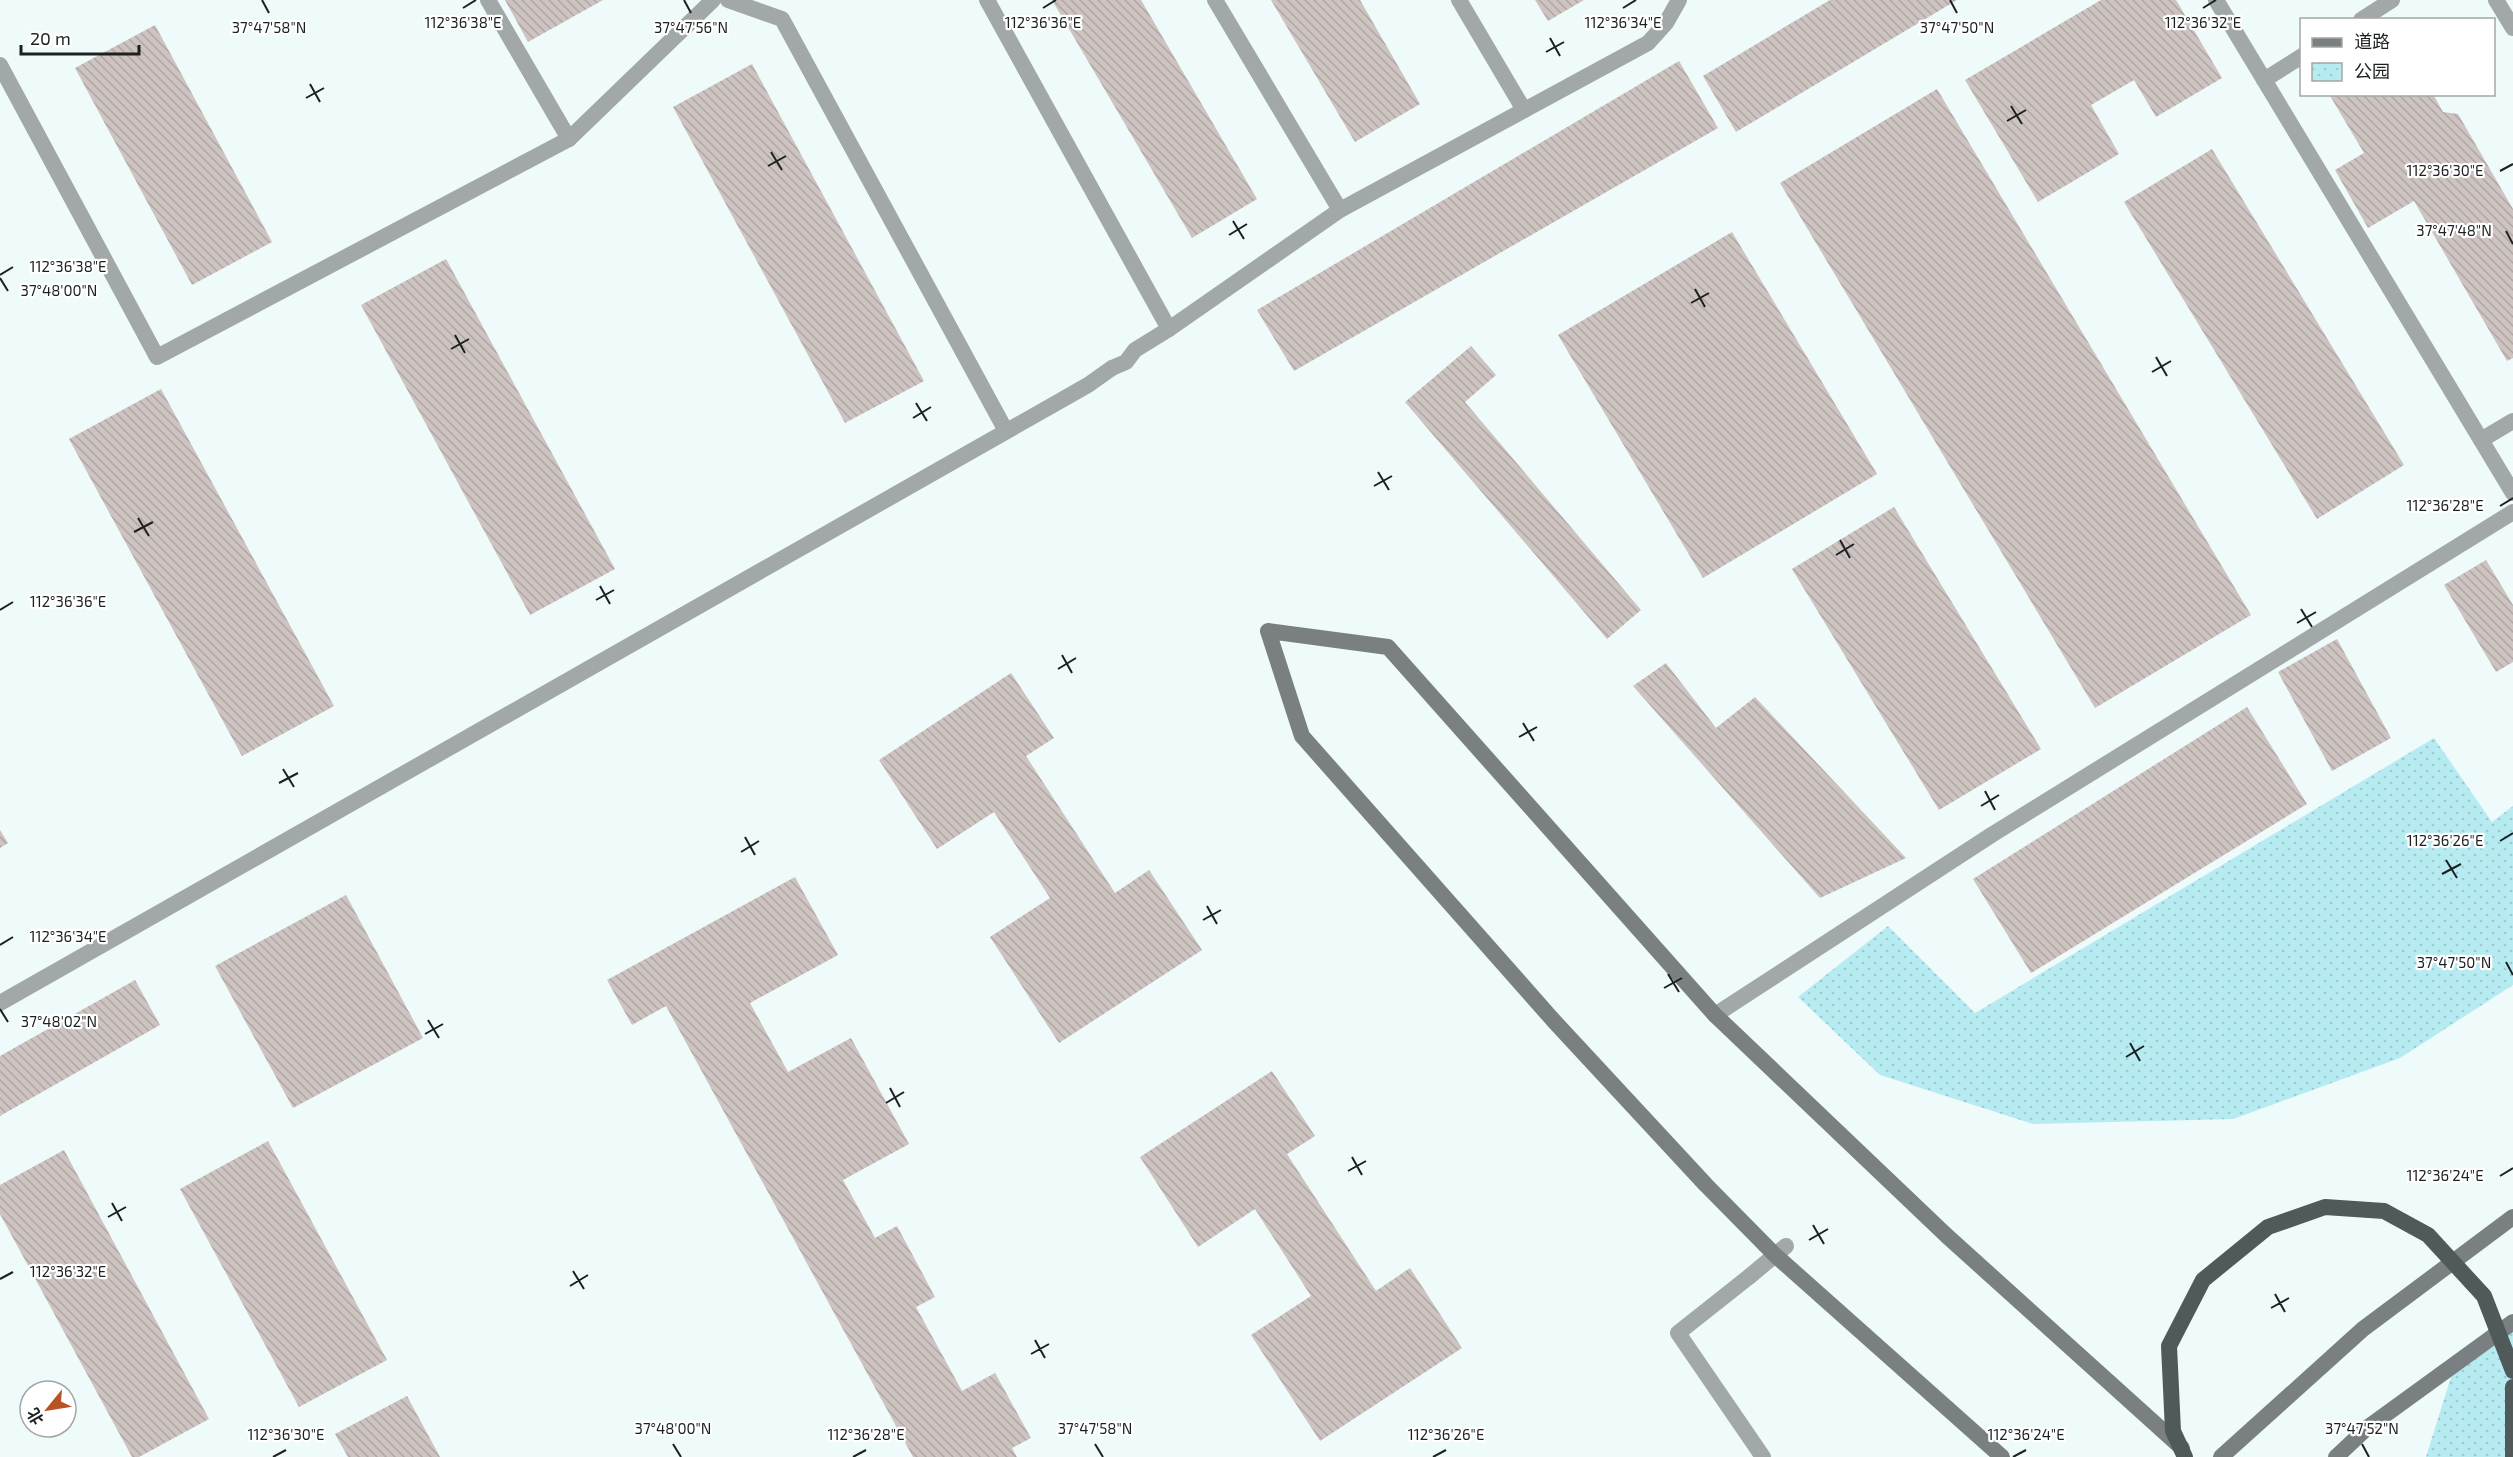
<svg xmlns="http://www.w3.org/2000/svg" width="2513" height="1457" font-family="'Exo 2','Noto Sans SC',sans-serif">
  <defs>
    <pattern id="park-dots" width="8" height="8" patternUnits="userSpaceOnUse" patternTransform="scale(1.5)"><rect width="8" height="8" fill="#b6ecf1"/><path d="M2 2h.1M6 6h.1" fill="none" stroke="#9ccace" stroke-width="1.8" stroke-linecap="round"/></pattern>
    <pattern id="building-back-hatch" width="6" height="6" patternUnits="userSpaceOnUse" patternTransform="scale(1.5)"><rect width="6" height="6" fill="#cdc3c0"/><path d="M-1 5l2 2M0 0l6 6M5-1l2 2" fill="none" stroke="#afa7a5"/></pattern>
  </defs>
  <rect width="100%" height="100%" fill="#effafb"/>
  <g fill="url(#park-dots)">
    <polygon points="2434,738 2492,822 2513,806 2513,985 2400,1058 2233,1119 2033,1124 1880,1075 1798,997 1888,926 1975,1013"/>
    <polygon points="2513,1326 2513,1457 2426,1457 2459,1351"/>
  </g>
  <g fill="url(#building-back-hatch)">
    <polygon points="505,0 603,0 528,42"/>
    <polygon points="1052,0 1141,0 1257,199 1192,238"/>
    <polygon points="1271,0 1360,0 1420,104 1355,142"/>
    <polygon points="1535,0 1584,0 1548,21"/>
    <polygon points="1830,0 1957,0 1736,132 1703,76"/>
    <polygon points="2101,0 2176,0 2222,78 2156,117 2134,80 2091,105 2119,154 2038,202 1965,80"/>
    <polygon points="155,25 272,242 192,285 75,68"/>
    <polygon points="1679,61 1718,128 1294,371 1257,310"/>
    <polygon points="752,64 924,381 845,423 673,107"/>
    <polygon points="1937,89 2251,615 2095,708 1780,183"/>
    <polygon points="2329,94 2433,94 2443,112 2458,114 2513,209 2513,358 2507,361 2414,201 2368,228 2335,170 2364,153"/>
    <polygon points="2212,149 2404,465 2317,519 2124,202"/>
    <polygon points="1732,232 1877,474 1703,578 1558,335"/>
    <polygon points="446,259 615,569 530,615 361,305"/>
    <polygon points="1471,346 1496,375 1465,402 1641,610 1607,639 1405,402"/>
    <polygon points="161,389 334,706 242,756 69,439"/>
    <polygon points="1894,507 2041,749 1939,810 1792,569"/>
    <polygon points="2486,560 2513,605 2513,662 2496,672 2444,585"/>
    <polygon points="2337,639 2391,738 2332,771 2278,672"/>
    <polygon points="1666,663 1716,728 1755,697 1906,858 1820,898 1633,686"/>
    <polygon points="1011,673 1054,738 1026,756 1115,893 1149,870 1202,950 1059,1043 990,937 1050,898 994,812 937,849 879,760"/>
    <polygon points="2247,707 2307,804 2031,973 1973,879"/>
    <polygon points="0,830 8,843 0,848"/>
    <polygon points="795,877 838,955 750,1003 788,1072 851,1038 909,1144 843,1180 875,1238 897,1226 935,1297 916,1307 962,1391 995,1373 1031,1438 1012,1448 1017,1457 913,1457 666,1006 632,1025 607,980"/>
    <polygon points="346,895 423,1038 293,1108 215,966"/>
    <polygon points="135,980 160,1025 0,1116 0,1056"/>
    <polygon points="1272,1071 1315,1136 1287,1154 1376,1291 1410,1268 1462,1348 1320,1441 1251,1335 1311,1296 1255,1209 1198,1247 1140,1157"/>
    <polygon points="268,1141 387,1360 299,1407 180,1189"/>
    <polygon points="64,1150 209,1419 139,1457 132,1457 0,1214 0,1185"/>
    <polygon points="407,1396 440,1457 348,1457 335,1434"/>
  </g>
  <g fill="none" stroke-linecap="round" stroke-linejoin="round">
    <g stroke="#a2a7a7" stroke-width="16">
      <polyline points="728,0 782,19 1006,431"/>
      <polyline points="2216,0 2513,493"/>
      <polyline points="2496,0 2513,28"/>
      <polyline points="2361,20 2392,0"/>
      <polyline points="2264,80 2302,56"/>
      <polyline points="2481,440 2513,421"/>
      <polyline points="1715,1015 1993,834 2513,512"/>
      <polyline points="1750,1276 1678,1333 1763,1457"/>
    </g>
    <g stroke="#a2a7a7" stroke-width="16">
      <polyline points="488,0 569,139"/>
      <polyline points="987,0 1169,329"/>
      <polyline points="1215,0 1340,210"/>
      <polyline points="1459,0 1524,110"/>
      <polyline points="0,65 157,357 569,139 713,0"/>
      <polyline points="1112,368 1126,362 1135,350 1169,329 1340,210 1648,43 1666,23 1679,0"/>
      <polyline points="1750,1276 1786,1246"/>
    </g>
    <polyline stroke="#a2a7a7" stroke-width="16" points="0,1003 1088,385 1112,368"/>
    <g stroke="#7a8081" stroke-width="16">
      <polyline points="2002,1457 1775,1255 1706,1185 1553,1020 1302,736 1268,631 1388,647 1715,1015 1947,1236 2182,1448"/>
      <polyline points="2221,1457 2363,1329 2513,1217"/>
      <polyline points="2336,1457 2367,1428 2513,1322"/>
    </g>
    <polyline stroke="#515a5a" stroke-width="16" points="2513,1457 2513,1387"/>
    <polyline stroke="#515a5a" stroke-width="16" points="2185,1457 2173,1431 2169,1346 2203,1280 2268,1227 2325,1207 2384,1211 2428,1235 2484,1296 2513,1371"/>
  </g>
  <path fill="none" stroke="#1c2020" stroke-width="2" d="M262,0L269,13M684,0L691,13M1950,0L1957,13M463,8L476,0M1043,8L1056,0M1623,8L1636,0M2203,8L2216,0M1550,38L1560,56M1546,52L1564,42M310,84L320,102M306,98L324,88M2011,106L2022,124M2007,121L2026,110M771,152L782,170M768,166L786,156M2500,171L2513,164M1233,221L1244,239M2506,231L2513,244M1229,235L1247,224M0,275L13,267M0,278L8,291M1695,289L1705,307M1691,303L1709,293M455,335L465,353M451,349L469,339M2156,357L2167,376M2152,372L2171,361M916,403L927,421M913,418L931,407M1378,472L1389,490M1374,486L1392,476M2500,506L2513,498M138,518L149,536M134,532L153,522M1840,540L1850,558M1836,555L1854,544M600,586L610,604M596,600L614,590M2301,609L2312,627M0,610L13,602M2297,623L2316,612M1062,655L1072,673M1058,669L1076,658M1523,723L1534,741M1519,737L1537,727M283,769L294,787M279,783L298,773M1985,791L1995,810M1981,806L1999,795M745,837L755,855M2500,841L2513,833M741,852L759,841M2446,860L2457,878M2442,874L2461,864M1207,906L1217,924M1203,920L1221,910M0,945L13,937M2506,962L2513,975M1668,974L1679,992M1664,988L1682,978M0,1009L8,1022M428,1020L439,1038M425,1034L443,1024M2130,1043L2140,1061M2126,1057L2144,1046M890,1088L900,1107M886,1103L904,1092M1352,1157L1362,1175M1348,1171L1366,1161M2500,1176L2513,1168M112,1203L122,1221M108,1217L126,1207M1813,1225L1824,1244M1809,1240L1828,1229M573,1271L584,1289M0,1279L13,1272M570,1286L588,1275M2275,1294L2285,1312M2271,1308L2289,1298M1035,1340L1045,1358M1031,1354L1049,1344M673,1444L681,1457M1095,1444L1103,1457M2362,1444L2369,1457M273,1457L286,1450M853,1457L866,1450M1433,1457L1446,1450M2013,1457L2026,1450"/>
  <g font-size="15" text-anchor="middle" fill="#1c2020" stroke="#fff" stroke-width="4.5" stroke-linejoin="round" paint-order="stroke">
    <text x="463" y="28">112°36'38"E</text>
    <text x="1043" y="28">112°36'36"E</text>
    <text x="1623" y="28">112°36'34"E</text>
    <text x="2203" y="28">112°36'32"E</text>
    <text x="269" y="33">37°47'58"N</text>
    <text x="691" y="33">37°47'56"N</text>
    <text x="1957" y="33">37°47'50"N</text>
    <text x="2445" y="176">112°36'30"E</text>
    <text x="2454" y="236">37°47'48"N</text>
    <text x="68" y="272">112°36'38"E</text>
    <text x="59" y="296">37°48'00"N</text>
    <text x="2445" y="511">112°36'28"E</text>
    <text x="68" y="607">112°36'36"E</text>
    <text x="2445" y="846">112°36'26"E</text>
    <text x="68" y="942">112°36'34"E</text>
    <text x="2454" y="968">37°47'50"N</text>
    <text x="59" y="1027">37°48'02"N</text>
    <text x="2445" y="1181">112°36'24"E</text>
    <text x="68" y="1277">112°36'32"E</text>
    <text x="673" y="1434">37°48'00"N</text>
    <text x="1095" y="1434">37°47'58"N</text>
    <text x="2362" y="1434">37°47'52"N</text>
    <text x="286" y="1440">112°36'30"E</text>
    <text x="866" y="1440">112°36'28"E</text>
    <text x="1446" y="1440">112°36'26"E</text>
    <text x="2026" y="1440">112°36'24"E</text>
  </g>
  <rect x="2300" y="18" width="195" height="78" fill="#ffffff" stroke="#a4a6a6" stroke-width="1.5"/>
  <rect x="2312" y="38" width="30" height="9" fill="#7a8081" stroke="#a4a6a6" stroke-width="1.5"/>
  <text x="2354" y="48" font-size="18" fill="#1c2020">道路</text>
  <rect x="2312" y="63" width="30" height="18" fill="url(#park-dots)" stroke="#a4a6a6" stroke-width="1.5"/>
  <text x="2354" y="78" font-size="18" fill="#1c2020">公园</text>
  <g transform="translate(48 1409) rotate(240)"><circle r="28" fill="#ffffff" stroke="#a4a6a6" stroke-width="1.5"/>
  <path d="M0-4.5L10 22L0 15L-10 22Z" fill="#b95326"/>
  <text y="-9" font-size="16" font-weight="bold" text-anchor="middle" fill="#1c2020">北</text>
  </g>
  <path d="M21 45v9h118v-9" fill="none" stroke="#1c2020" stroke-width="3"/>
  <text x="30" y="45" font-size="18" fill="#1c2020" stroke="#ffffff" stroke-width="4.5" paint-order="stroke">20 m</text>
</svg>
